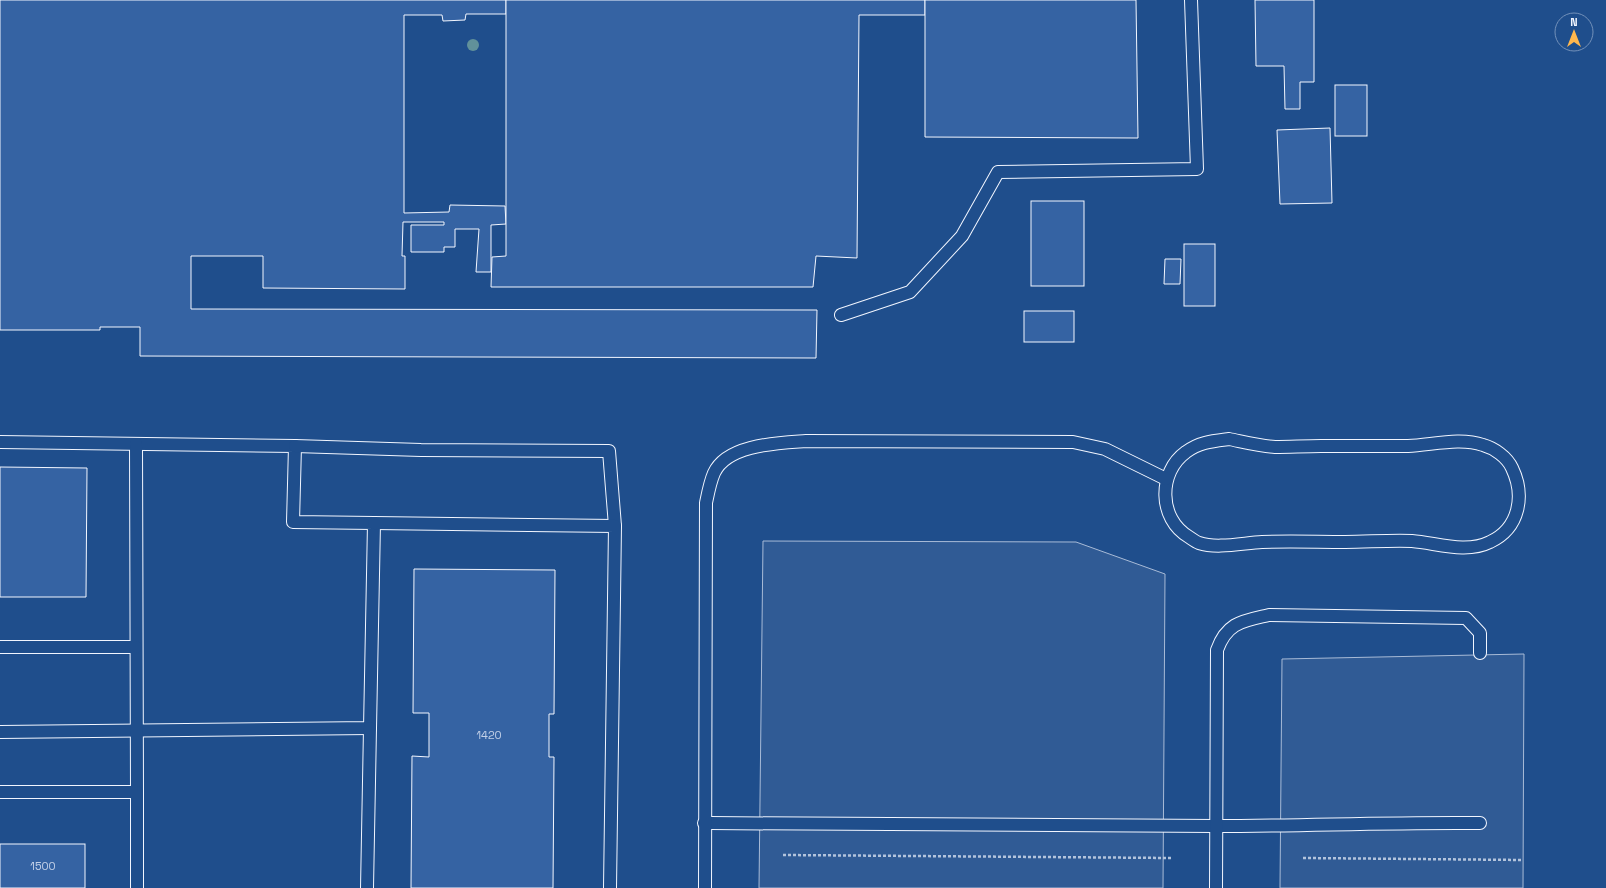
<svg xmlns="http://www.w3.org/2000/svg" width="1606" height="888" font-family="'Space Grotesk',sans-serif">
  <rect width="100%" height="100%" fill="#1f4e8c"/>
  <g fill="#305b95" stroke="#a8bbd7">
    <polygon points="763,541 1076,542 1165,574 1163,888 759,888"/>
    <polygon points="1524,654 1523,888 1280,888 1282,659"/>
  </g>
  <g fill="#3563a3" stroke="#f2f6ff">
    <polygon points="0,0 506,0 506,14 466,14 465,20 443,21 442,15 404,15 404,213 449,212 450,205 505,206 506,224 491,225 491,272 476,272 479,229 455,229 455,247 444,247 444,252 411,252 411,225 444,225 444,222 403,222 402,256 405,256 405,289 263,288 263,256 191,256 191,309 817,310 816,358 140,356 140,327 100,327 100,330 0,330"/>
    <polygon points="506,0 925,0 925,15 859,15 857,258 816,256 813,287 491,287 492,257 506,256"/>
    <polygon points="925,0 1136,0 1138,138 925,137"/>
    <polygon points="1255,0 1314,0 1314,82 1300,82 1300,109 1285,109 1284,66 1256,66"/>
    <rect x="1335" y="85" width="32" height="51"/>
    <polygon points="1330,128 1332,203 1280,204 1277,130"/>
    <rect x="1031" y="201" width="53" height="85"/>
    <rect x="1184" y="244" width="31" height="62"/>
    <polygon points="1165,259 1181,259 1180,284 1164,284"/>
    <rect x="1024" y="311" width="50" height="31"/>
    <polygon points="0,467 87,468 86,597 0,597"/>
    <polygon points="414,569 555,570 554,714 549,714 549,757 554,757 553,888 411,888 412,756 429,757 429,713 413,713"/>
    <rect x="0" y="844" width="85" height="44"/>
  </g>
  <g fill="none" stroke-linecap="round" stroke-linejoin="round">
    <g stroke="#f2f6ff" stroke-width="14">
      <g id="service">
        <polyline points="841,315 910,292 962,236 998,172 1197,169 1191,0"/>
        <path d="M1229,439C1244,442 1260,446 1275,447C1290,447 1305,446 1321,446C1350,446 1379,446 1408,446C1432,445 1460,437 1483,445C1494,448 1507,457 1512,468C1525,495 1520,528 1490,542C1466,554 1437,543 1412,541C1390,540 1367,542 1345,542C1318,542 1289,541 1262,542C1243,543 1217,549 1199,543C1196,542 1192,539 1189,537C1158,519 1158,472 1186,452C1199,442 1213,441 1229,439Z"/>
        <polyline points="0,442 295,446 293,522 374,523 370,728 0,732"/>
        <polyline points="136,444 137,792"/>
        <polyline points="295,446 421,450 609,451 615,526"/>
        <polyline points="374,523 615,526 610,888"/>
        <polyline points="0,647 136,647"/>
        <polyline points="0,792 137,792 137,888"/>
        <path d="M704,823C874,825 1044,826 1215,826C1303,826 1391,822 1480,823"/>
        <polyline points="367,888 370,728"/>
        <path d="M705,888L706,503C708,493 710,482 714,473C727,444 779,443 806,441L1073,442L1105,449L1166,479"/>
        <path d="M1216,888L1217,650C1227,622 1243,621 1269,615L1466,618L1480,633V653"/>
      </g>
    </g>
    <g stroke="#b3c4dc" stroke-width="2.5" stroke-dasharray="3 2" stroke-linecap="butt">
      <polyline points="783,855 1171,858"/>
      <polyline points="1303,858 1523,860"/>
    </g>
    <use href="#service" stroke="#1f4e8c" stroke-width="12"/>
  </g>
  <circle fill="#61919a" cx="473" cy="45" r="6"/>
  <g text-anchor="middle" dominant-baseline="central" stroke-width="3" stroke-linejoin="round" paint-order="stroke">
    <g font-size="11" fill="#c3d1e8">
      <text x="489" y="735">1420</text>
      <text x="43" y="866">1500</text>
    </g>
  </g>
  <g transform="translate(1574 32)"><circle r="19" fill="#1f4e8c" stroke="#7391ba"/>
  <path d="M0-3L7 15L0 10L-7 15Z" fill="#ffb74d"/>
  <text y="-6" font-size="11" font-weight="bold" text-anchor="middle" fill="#f2f6ff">N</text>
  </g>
</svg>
